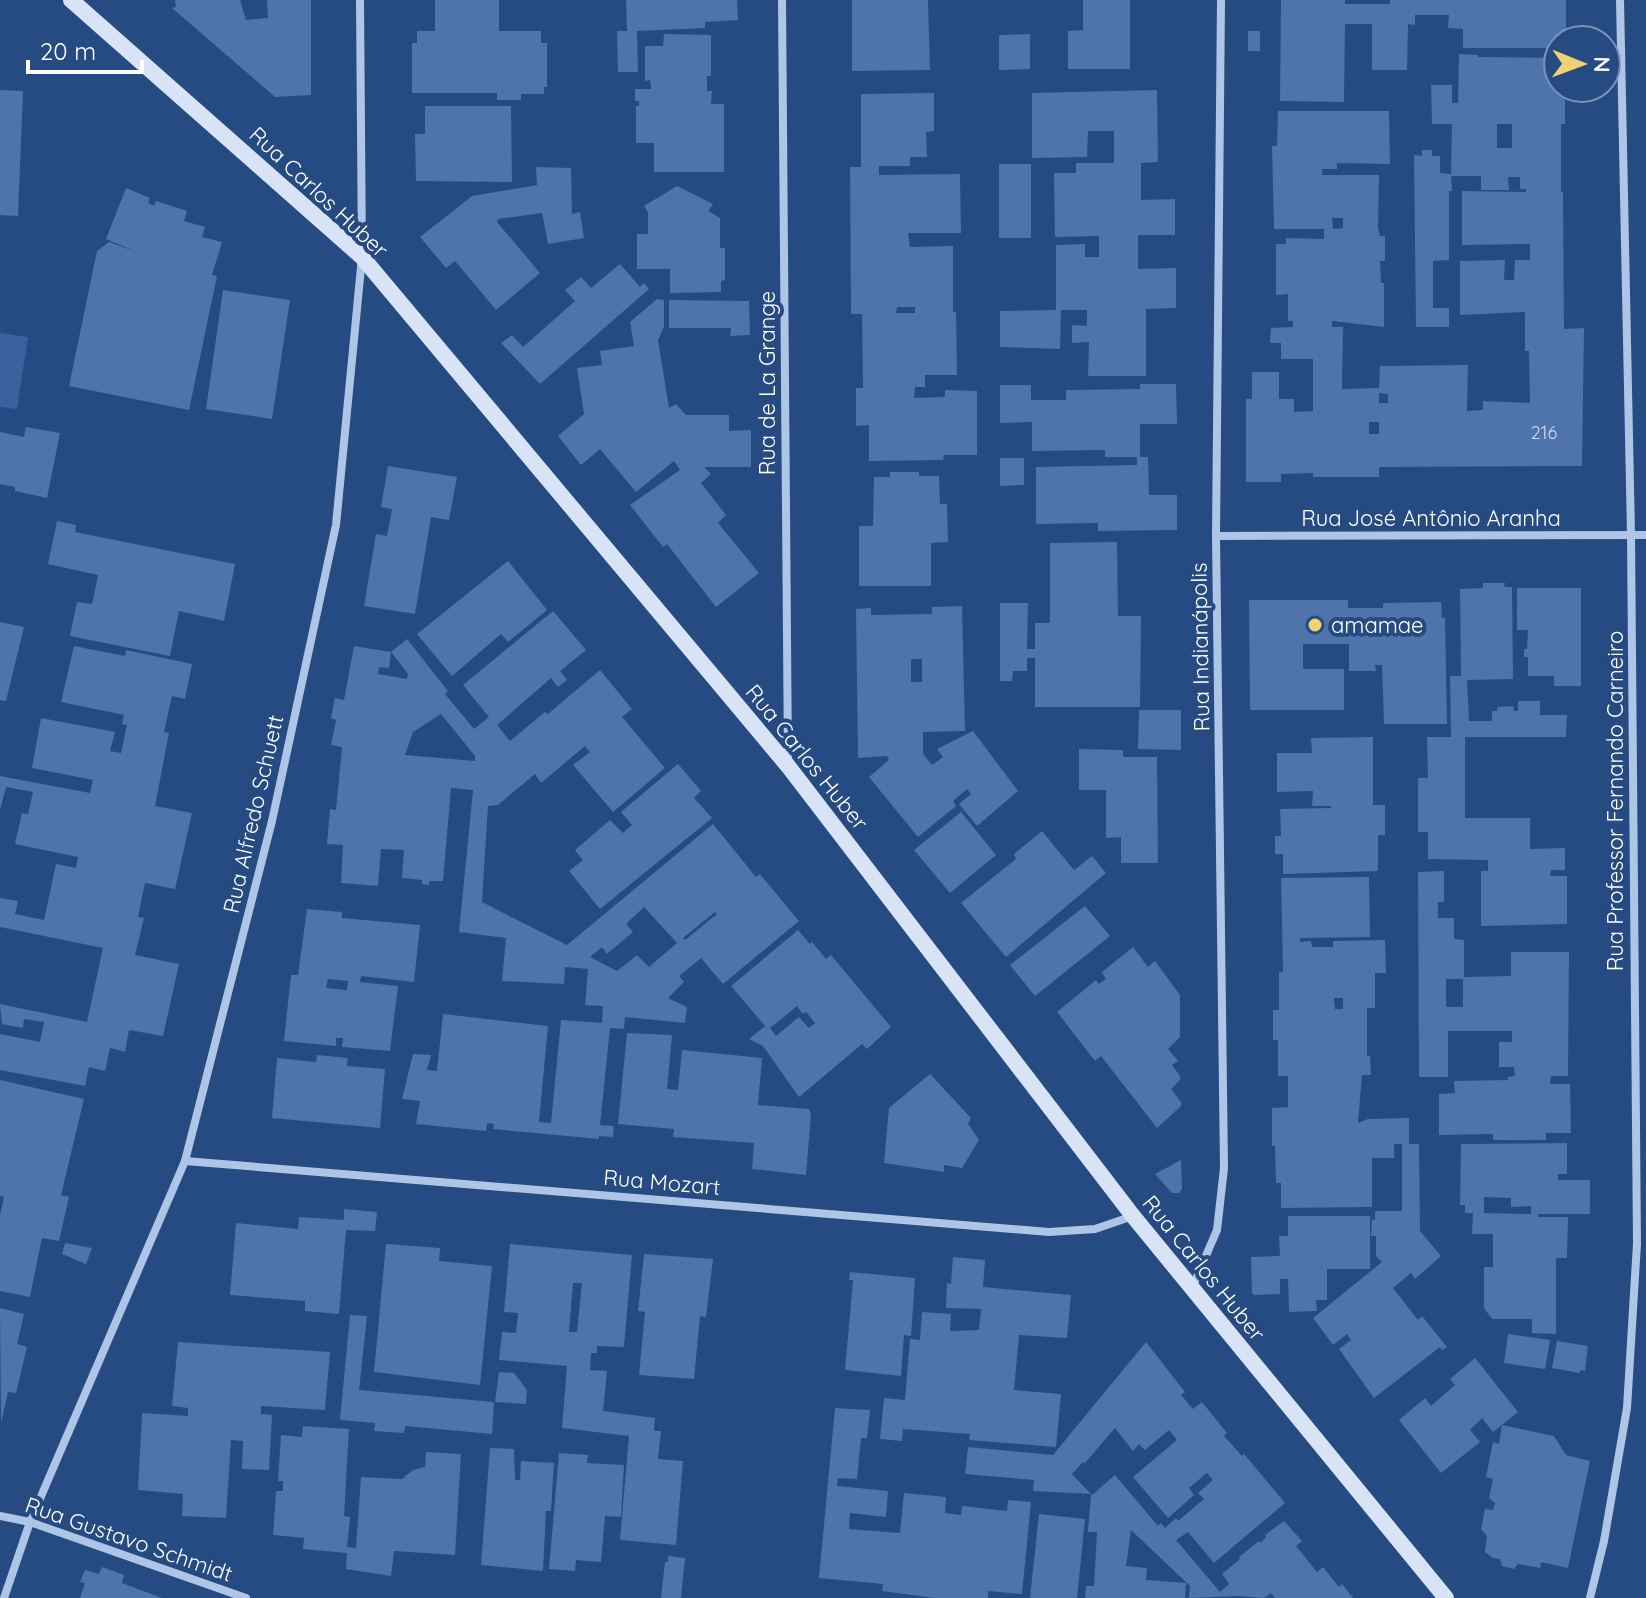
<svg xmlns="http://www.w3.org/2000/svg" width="1646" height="1598" font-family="Quicksand,sans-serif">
  <rect width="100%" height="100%" fill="#264a82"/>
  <polygon fill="#3b629f" points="0,333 28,337 17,409 0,407"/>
  <g fill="#4f73ab" fill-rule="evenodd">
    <polygon points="175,0 240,0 246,20 268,18 267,0 311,0 311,95 275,97 172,8 176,7"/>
    <polygon points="435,0 499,0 499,31 541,31 541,43 547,43 547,87 544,87 544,94 521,94 521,100 497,100 497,93 412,93 412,43 417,43 417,31 435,31"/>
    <polygon points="626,0 737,0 738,20 705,22 705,28 637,31 638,72 618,72 617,31 627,31"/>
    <polygon points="852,0 928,0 930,70 852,71"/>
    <polygon points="1083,0 1130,0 1130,69 1068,69 1068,31 1083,30"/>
    <polygon points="1281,0 1345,0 1345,4 1390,4 1390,0 1566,0 1566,40 1558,40 1558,48 1463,48 1463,29 1448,28 1449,15 1415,15 1415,25 1408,24 1407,70 1372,70 1372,24 1345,24 1344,102 1280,101"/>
    <rect x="1248" y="31" width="12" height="20"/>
    <polygon points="664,34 711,35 711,76 707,76 707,91 712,91 711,104 724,104 724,172 654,172 654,143 636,143 636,106 639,106 639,101 635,101 635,89 651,89 650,80 645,81 645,46 663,46"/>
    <polygon points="1030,34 1030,69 999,70 999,35"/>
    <path d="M1459,54L1478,55V57L1558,58V88H1565V124H1561V192H1563L1564,329L1584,328L1582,466L1379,467V477H1313V473L1281,474V482H1246V399H1252V372H1279V399H1294V412L1313,411V359H1281V343H1270L1271,328L1293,327V321H1288V294L1276,295V244H1286V238L1324,239V229H1274L1272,146H1277L1278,111H1389L1390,164L1337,163V169H1322V175H1379L1378,228L1380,236H1385V261H1380L1381,283H1384V327L1332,321V327H1343L1342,389L1379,388L1380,366L1468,365L1467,411L1483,410V401L1530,403L1529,351H1525V312L1460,315V261L1505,260L1504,280H1514L1515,260H1530V244L1462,245V191L1526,192V189H1520V177H1508L1509,190H1481V176H1451L1452,124H1432L1431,85H1452V103H1458ZM1497,124H1512V148H1497ZM1332,218H1343V228L1333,229ZM1379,393L1388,394V403H1379ZM1369,422H1379V434H1369Z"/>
    <polygon points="0,90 23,91 18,216 0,215"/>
    <polygon points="1157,90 1158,162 1141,163 1141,200 1175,199 1175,235 1138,235 1138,269 1176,268 1176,308 1146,309 1146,376 1088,376 1089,342 1072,343 1072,325 1087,326 1087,310 1061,310 1060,349 1000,347 1000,311 1056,310 1056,245 1085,244 1085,257 1099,257 1099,236 1055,237 1054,173 1076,173 1076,163 1114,163 1114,131 1088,131 1087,157 1032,158 1032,93"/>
    <path d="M934,93V131L926,132L927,157H910V166H879V175L960,174L961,233H908L910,247L953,246V312H956L957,375H925V387H915L914,398L945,397V390L977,391V455H944L943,460L869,461V425L856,426V388H863L862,314H851L850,167H861V94ZM897,307H915V313H896Z"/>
    <polygon points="425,106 511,106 512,182 416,181 415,134 425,134"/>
    <polygon points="1422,150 1432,150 1432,156 1440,156 1440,173 1451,174 1452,191 1449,191 1449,260 1433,261 1433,308 1449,308 1449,327 1416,327 1414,155 1422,156"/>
    <rect x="999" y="164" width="32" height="74"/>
    <polygon points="536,167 571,168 572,214 580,212 584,238 548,244 542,213 498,219 497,222 540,273 496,310 455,261 446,268 420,237 472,196 537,185"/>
    <polygon points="677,186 713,204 708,211 720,218 720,248 725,248 725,280 721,281 721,292 670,293 670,269 637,269 637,234 648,234 648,212 644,206"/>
    <polygon points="126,188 150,198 148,203 154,206 156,201 187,211 184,221 205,227 202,237 222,242 212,275 217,276 189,410 69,386 97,251 109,242 137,252 106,239"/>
    <polygon points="620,264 640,287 644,283 649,289 540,384 501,343 512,335 523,347 575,301 565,290 581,277 591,288"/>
    <polygon points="223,290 290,300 272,419 206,409"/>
    <polygon points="657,299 664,300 664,327 658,340 669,408 676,404 686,415 729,415 729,431 751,430 751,467 704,467 711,474 701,483 726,515 718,523 759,573 716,607 667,544 663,547 630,505 680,470 674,461 636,492 600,449 581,465 558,436 584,414 577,368 602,365 600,351 634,346 630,322"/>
    <polygon points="669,300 749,301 750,335 730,336 731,328 669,328"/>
    <polygon points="1140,384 1176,384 1177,424 1140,424 1140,457 1137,457 1148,457 1149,495 1177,495 1177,530 1098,531 1098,523 1036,524 1036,467 1137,465 1137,457 1105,457 1105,450 1032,451 1032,422 1000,423 1000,385 1031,385 1031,400 1066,400 1066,390 1140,389"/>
    <polygon points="26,427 60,433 47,498 15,491 15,487 0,484 0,432 24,437"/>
    <polygon points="1000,458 1024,458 1024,485 1000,486"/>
    <polygon points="388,466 457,477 449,520 431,517 415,614 364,606 376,534 387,536 392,509 381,507"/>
    <polygon points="890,472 919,472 919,476 939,476 940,504 947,504 948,542 931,543 931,586 859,586 859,526 873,526 874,477 890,477"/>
    <polygon points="57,521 76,525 75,532 235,564 224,621 179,611 170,656 70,636 77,602 92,604 98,575 48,564"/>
    <polygon points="1117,542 1118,616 1141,616 1140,707 1035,707 1035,658 1027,658 1027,671 1013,671 1012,681 1000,681 1000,603 1028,603 1027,649 1035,649 1035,623 1050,623 1050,543"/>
    <polygon points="508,561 547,610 508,642 501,634 452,676 417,634"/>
    <polygon points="1483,583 1505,583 1504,587 1512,587 1513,679 1467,680 1469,721 1492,721 1492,711 1497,711 1497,707 1513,706 1514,711 1518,711 1518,701 1540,701 1540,715 1567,715 1566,737 1465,737 1465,818 1530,818 1530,849 1565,848 1565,870 1551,870 1550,876 1567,876 1567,924 1481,926 1481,871 1488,871 1488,860 1428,859 1428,832 1418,832 1418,778 1428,778 1427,737 1451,737 1450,676 1461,676 1460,589 1483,588"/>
    <polygon points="1517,588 1581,588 1581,686 1554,686 1554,676 1528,676 1528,657 1524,657 1524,649 1527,649 1528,630 1517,630"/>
    <polygon points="1249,600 1348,600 1348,608 1383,608 1383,603 1441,602 1442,618 1445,618 1447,724 1384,724 1382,665 1375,665 1376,671 1349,671 1349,644 1303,644 1303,669 1344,669 1344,710 1250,710"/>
    <path d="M962,606L965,731L923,732V754L932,765L943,757L937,749L973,731L1018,791L977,826L959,804L971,794L967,789L953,801L956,806L918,837L869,777L889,760L887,756L858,758L856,609L871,608V615L932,614V607ZM911,659H922V682H911Z"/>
    <path d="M553,611L586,650L560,671L567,680L558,687L551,678L497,725L510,741L545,712L548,714L600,670L632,709L622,717L665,768L613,812L573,765L590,752L585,746L541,783L535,774L498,805L488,806L482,902L567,945L713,824L756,877L760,874L799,921L723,984L701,958L679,976L684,982L668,998L687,1007L685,1023L625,1017L624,1029L610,1028L600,1125L614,1126L613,1137L599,1136V1139L493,1129L494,1124L487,1123L486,1131L416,1124L420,1101L402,1099L413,1054L431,1055L427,1070L437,1071L443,1014L548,1026L539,1122L551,1123L561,1020L602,1023L603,1006L585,1005L588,969L565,967L564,984L502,981L506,938L459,932L473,790L451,788L443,881H429V885L422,884V880L402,878L404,850L381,849L378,886L341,883L343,845L327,844L330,809L336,810L342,747L331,745L336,720L331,718L335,698L344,700L354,646L391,652L389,668L379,667L378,674L407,679L408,674L391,652L407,639L448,691L445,694L474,729L489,717L463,685ZM441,714L475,756V761L405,755L413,732ZM644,907L677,943L649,967L637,955L617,971L590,957L602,947L607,954L633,932L626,924ZM715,912L717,914L685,940L683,938Z"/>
    <polygon points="0,622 24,627 6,701 0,700"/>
    <polygon points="74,646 125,656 126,650 192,664 185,699 172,696 164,732 169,733 155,806 192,813 175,889 145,883 138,917 144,918 135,955 179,964 163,1036 129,1030 125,1052 110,1048 105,1071 89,1067 85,1086 0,1070 0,1034 40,1042 44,1022 24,1019 23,1028 2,1024 0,1004 87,1022 103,948 0,927 0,898 18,901 15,914 44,920 56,864 76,868 78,857 15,844 22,813 28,814 33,792 6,787 0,810 0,776 90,793 93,780 32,768 41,718 115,732 110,751 121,753 127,725 122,724 124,715 61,702"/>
    <polygon points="1139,710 1181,710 1181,750 1138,749"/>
    <polygon points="1373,737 1373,805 1385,805 1385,835 1378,835 1378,871 1283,874 1283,854 1275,854 1275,836 1281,836 1280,809 1331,808 1331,806 1312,806 1313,791 1277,792 1277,753 1312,753 1311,738"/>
    <polygon points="1079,749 1123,750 1123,757 1157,757 1158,863 1121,863 1121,837 1106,838 1106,790 1079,790"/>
    <polygon points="678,764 701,791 694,798 712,818 600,909 569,871 583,860 575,850 610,820 623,833 632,825 621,812"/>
    <polygon points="961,812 996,855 950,893 914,850"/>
    <polygon points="1042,831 1074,870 1092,856 1106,873 1006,957 961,903 1016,859 1014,854"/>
    <path d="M1444,871V902H1438V918H1454V939L1464,940V977L1511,976V952H1569L1568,1076H1551L1550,1084H1570L1571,1133H1546V1140H1493V1134L1439,1135V1094L1455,1093L1454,1081L1508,1080V1077L1515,1076L1514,1067H1499V1042H1512V1031H1448V1077H1419L1418,872ZM1446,979H1463V1007H1446Z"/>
    <path d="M1369,877L1370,937L1300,938V942L1311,941L1312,947H1333V941L1385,940L1386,973H1375V1008H1367V1056H1370L1371,1075H1362L1358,1123L1368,1119L1409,1118V1144H1419L1420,1231L1441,1256L1415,1279L1411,1273L1393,1288L1418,1320L1422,1316L1447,1347L1442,1350L1440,1347L1374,1398L1339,1349L1351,1340L1347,1334L1333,1345L1313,1318L1382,1262L1376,1256V1236H1371L1372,1219L1375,1220V1211H1402V1144H1394V1158H1372V1207L1281,1208V1183H1276L1275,1146H1272V1108L1288,1107V1076H1278V1040H1273V1010H1279V972H1283L1281,878ZM1334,998H1343V1009H1335Z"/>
    <polygon points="1085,906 1110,936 1035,996 1010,965"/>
    <path d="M307,909L342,912V918L420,925L414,982L361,976L360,982L398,986L390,1051L342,1047L343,1038H336V1046L284,1041L291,975H298ZM328,979L348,981L347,990L326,988Z"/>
    <path d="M798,930L810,944L812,942L826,959L831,955L891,1027L867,1049L862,1044L799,1097L763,1046L749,1039L765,1026L731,986ZM797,1006L803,1014L806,1012L815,1023L809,1028L799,1017L776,1036L770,1028Z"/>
    <polygon points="1133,947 1148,967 1155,961 1180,995 1180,1037 1168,1049 1178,1061 1172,1065 1180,1076 1180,1080 1171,1089 1181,1102 1181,1106 1157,1128 1101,1056 1095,1061 1057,1012 1096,980 1099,984 1106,979 1102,972"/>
    <polygon points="627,1033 672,1035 667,1089 678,1090 682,1050 762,1058 758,1105 809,1109 811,1114 806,1175 752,1169 754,1143 673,1137 674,1129 618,1124"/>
    <polygon points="317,1055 348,1058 347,1066 385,1069 380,1128 272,1118 277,1058 316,1062"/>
    <polygon points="930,1074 971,1118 968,1124 979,1140 962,1168 944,1165 944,1172 884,1163 889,1108"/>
    <polygon points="0,1080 84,1099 61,1195 69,1197 59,1241 42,1238 30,1297 0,1291 0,1215 4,1197 0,1196"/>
    <path d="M1567,1143V1174H1558V1180H1590V1214H1538V1217H1568L1567,1258H1556V1334L1532,1333V1319H1492L1484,1308V1267H1493V1234H1472L1473,1213H1465V1205H1460L1461,1144ZM1484,1197L1511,1198V1207L1531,1206V1214L1484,1213Z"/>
    <polygon points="1181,1160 1182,1189 1179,1193 1172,1193 1155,1174"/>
    <polygon points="344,1209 377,1212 375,1231 346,1230 339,1314 305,1311 305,1301 230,1295 236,1223 298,1229 299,1217 344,1220"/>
    <polygon points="1288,1216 1370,1216 1370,1269 1327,1269 1327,1300 1316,1300 1317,1311 1289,1312 1288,1279 1280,1279 1280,1294 1254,1295 1252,1293 1251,1257 1280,1256 1279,1236 1288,1236"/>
    <polygon points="65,1243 92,1248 86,1264 62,1254"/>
    <polygon points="386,1244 440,1248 439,1261 492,1266 480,1385 374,1372"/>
    <path d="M510,1244L632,1255L624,1347L597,1346V1353H591L590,1370L607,1371L603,1411L655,1418L654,1431H661L658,1459L683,1461L676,1545L620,1540L629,1436L562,1428L567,1366L499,1360L502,1332L516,1333L518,1313L504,1312ZM573,1283H582L577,1332H569Z"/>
    <polygon points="644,1254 713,1259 706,1317 700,1316 694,1379 639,1375 645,1312 638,1311"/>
    <polygon points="953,1257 985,1260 983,1287 1071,1295 1067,1338 1019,1335 1014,1390 1061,1394 1056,1447 969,1440 970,1434 903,1429 902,1441 880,1439 884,1398 905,1400 910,1339 920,1340 922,1312 951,1314 950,1331 979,1330 981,1309 946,1308 947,1283 951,1284"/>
    <polygon points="850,1272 915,1278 911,1336 904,1335 901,1376 845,1370 853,1280 849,1280"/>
    <polygon points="0,1308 24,1314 17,1344 27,1347 16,1393 8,1392 1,1423"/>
    <polygon points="350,1315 367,1316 359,1390 494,1402 492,1434 405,1426 404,1433 374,1431 375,1423 340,1420"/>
    <polygon points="1508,1334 1550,1340 1545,1369 1504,1363"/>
    <polygon points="1557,1341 1588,1346 1585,1371 1580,1370 1580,1373 1552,1368"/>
    <polygon points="178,1342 330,1352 325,1410 261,1406 261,1414 272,1415 269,1470 242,1469 243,1441 231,1440 226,1518 182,1516 183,1494 138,1490 142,1413 188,1416 188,1408 172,1406"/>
    <path d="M1146,1342L1185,1392L1181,1395L1193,1409L1202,1402L1227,1433L1224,1436L1242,1456L1244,1454L1285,1503L1214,1563L1188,1532L1176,1540L1220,1592L1229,1584L1222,1574L1240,1559L1239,1557L1259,1541L1260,1543L1266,1537L1265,1535L1284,1521L1302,1541L1296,1546L1317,1572L1323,1567L1339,1587L1342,1584L1353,1598H1275L1271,1593L1264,1598L1239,1596L1189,1598L1190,1586L1131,1530L1126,1566L1147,1568L1146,1580L1186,1583L1185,1598H1085L1086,1586H1094L1097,1532H1088L1091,1494L1033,1491L1034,1480L965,1474L968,1447L1053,1455ZM1115,1428L1133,1451L1139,1444L1145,1450L1169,1430L1177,1440L1133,1477L1168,1518L1194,1495L1189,1488L1207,1473L1213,1480L1198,1493L1204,1499L1178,1521L1176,1518L1165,1528L1161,1523L1158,1526L1115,1475L1092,1495L1072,1474L1083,1462L1085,1463Z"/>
    <polygon points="1475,1358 1518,1412 1493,1432 1482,1418 1470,1430 1480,1442 1441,1473 1399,1420 1425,1398 1431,1406 1455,1385 1450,1379"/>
    <polygon points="499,1372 514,1373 527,1390 526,1404 495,1402"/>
    <polygon points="835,1408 870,1410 867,1438 861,1438 857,1479 838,1478 837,1486 888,1491 886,1517 850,1513 849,1529 900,1533 904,1493 946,1497 945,1513 961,1515 962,1506 1007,1511 1008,1500 1031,1502 1022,1594 988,1591 988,1598 935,1598 882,1591 883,1584 819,1578"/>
    <polygon points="1502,1425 1554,1436 1566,1455 1590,1461 1568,1568 1541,1562 1540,1568 1518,1564 1514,1569 1502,1566 1500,1559 1493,1558 1485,1552 1487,1536 1481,1529 1485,1509 1493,1510 1495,1503 1489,1498 1493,1479 1486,1477 1493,1442 1499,1444"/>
    <polygon points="303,1426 349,1429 344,1516 350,1517 347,1547 356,1548 361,1477 402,1479 413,1470 425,1467 426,1452 461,1454 455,1555 394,1551 391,1576 346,1569 347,1553 303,1549 304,1538 273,1535 276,1491 283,1491 283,1481 278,1481 281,1435 302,1437"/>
    <polygon points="490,1448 514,1449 515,1480 520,1480 521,1461 554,1463 551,1511 546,1511 543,1571 481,1565"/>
    <polygon points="559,1453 588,1455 587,1463 624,1465 621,1517 605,1516 601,1562 576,1560 575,1571 549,1569"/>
    <polygon points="1039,1514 1085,1519 1077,1598 1030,1598"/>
    <polygon points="668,1556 685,1558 681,1598 661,1598 665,1562 668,1562"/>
    <polygon points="102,1567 124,1575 122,1583 162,1598 80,1598 85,1583 80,1582 85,1570 99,1574"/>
  </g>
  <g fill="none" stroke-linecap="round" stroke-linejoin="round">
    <g stroke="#afc5e7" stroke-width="8">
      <polyline points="782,0 788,763"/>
      <polyline points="1216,536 1646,535"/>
      <polyline points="185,1161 1049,1232 1095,1229 1133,1216"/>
      <polyline points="1192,1288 1217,1230 1224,1168 1216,536 1221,0"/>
      <polyline points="0,1516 30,1522 246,1598"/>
      <polyline points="4,1598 30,1522 185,1161 272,821 336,525 362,257 360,0"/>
      <polyline points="1590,1598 1604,1541 1627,1408 1637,1244 1631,535 1620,0"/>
    </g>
    <polyline stroke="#d8e4f6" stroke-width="16" points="71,0 362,257 788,766 1133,1216 1446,1598"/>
  </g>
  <circle fill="#efd274" stroke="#264a82" stroke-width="3" cx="1315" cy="625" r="8"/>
  <g text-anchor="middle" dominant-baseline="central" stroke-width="8" stroke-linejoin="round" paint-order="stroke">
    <g font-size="18" fill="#d3dcea">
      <text x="1544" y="432">216</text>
    </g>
    <g font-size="22" fill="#fff" stroke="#264a82">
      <text transform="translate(319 192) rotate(43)">Rua Carlos Huber</text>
      <text transform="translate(767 383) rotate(-90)">Rua de La Grange</text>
      <text x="1431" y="518">Rua José Antônio Aranha</text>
      <text transform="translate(1200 647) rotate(-91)">Rua Indianápolis</text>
      <text transform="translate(807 757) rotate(51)">Rua Carlos Huber</text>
      <text transform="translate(1615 801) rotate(-90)">Rua Professor Fernando Carneiro</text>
      <text transform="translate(253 814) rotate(-77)">Rua Alfredo Schuett</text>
      <text transform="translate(662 1182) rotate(5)">Rua Mozart</text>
      <text transform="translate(1204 1268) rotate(51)">Rua Carlos Huber</text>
      <text transform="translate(129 1539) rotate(19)">Rua Gustavo Schmidt</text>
    </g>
    <g font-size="22" fill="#fff" stroke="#264a82" text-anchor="start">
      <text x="1331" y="625">amamae</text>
    </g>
  </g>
  <g transform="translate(1582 64) rotate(91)"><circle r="38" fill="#264a82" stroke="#7d92b4" stroke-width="2"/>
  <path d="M0-6L14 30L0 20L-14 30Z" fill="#efd274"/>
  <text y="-12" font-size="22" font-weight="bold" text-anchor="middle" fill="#ffffff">N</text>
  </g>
  <path d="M28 60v12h114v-12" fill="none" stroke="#ffffff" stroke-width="4"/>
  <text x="40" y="60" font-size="24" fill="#ffffff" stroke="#264a82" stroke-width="6" paint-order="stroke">20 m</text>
</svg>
